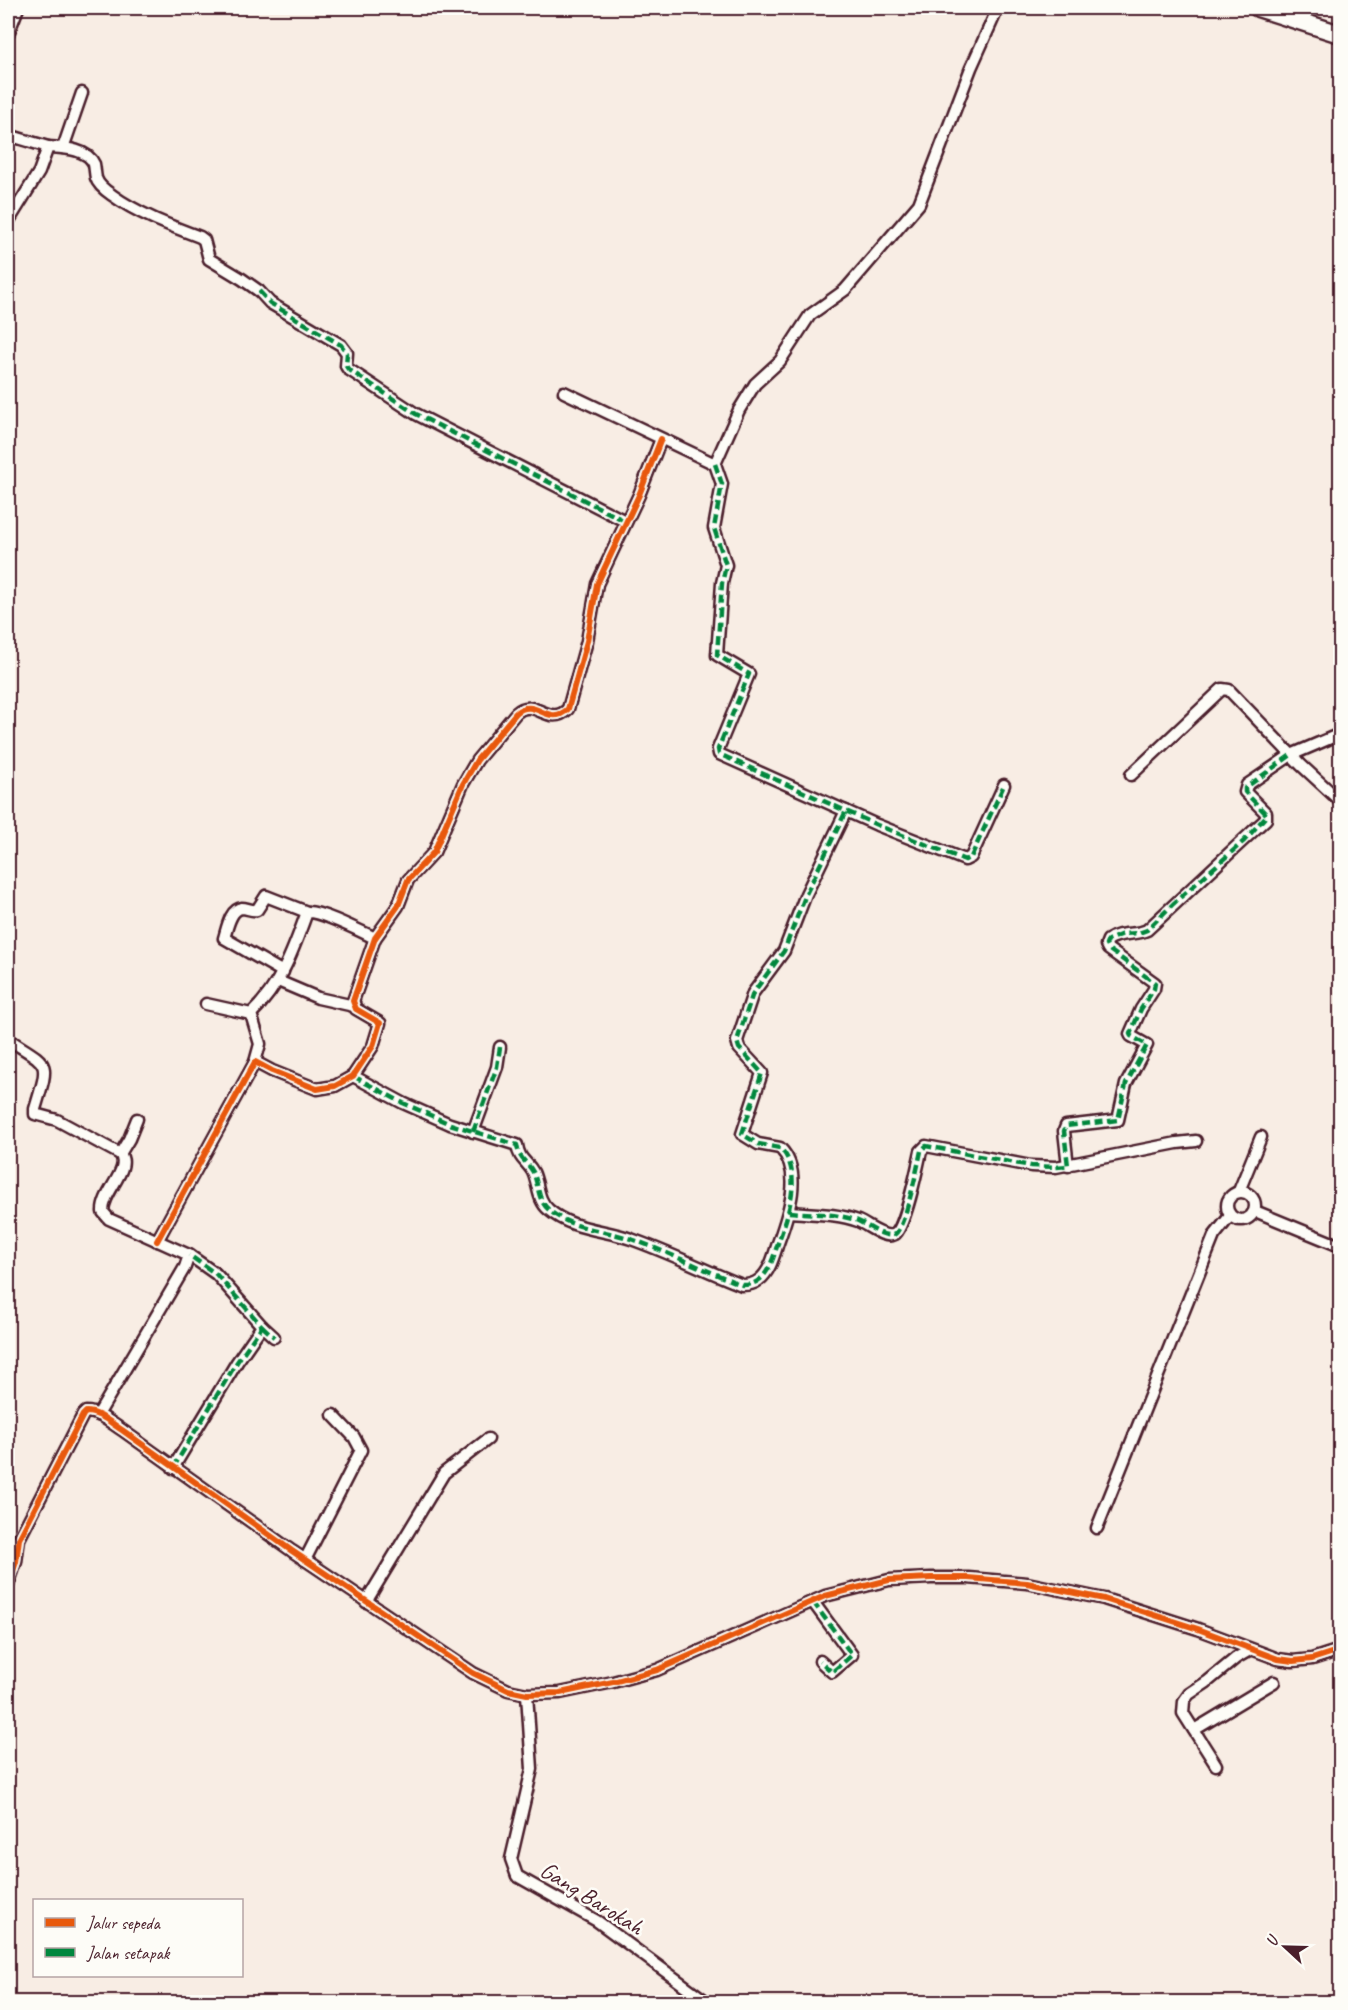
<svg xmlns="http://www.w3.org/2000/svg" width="1348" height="2010" font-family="Caveat,sans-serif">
  <rect width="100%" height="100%" fill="#f8ede4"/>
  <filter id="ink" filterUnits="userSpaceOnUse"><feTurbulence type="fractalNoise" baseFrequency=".0167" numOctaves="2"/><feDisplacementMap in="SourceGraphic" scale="12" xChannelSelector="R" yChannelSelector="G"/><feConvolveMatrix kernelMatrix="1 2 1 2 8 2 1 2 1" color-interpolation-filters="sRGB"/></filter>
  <g filter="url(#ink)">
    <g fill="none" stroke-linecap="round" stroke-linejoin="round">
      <g stroke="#4a1f2b" stroke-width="15">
        <g id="street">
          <polyline points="8,34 18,8"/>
          <polyline points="8,135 48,147 39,172 8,222"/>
          <path d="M48,147C63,148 87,148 94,164C95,169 95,174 96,178C98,185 106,191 112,195C138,214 171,226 200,237L204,240L209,259L242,279L259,291L270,303L341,345L347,353L346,366L348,369L416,414L625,521"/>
          <polyline points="63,148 82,93"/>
          <polyline points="564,392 715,464 739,410 755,384 780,361 810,315 845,290 919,204 971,68 998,8"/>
          <polyline points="715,464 722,484 714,528 726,565 722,583 717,655 749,674 718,749 719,754 877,825 965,860 971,857 1004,785"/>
          <polyline points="1131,775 1222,689 1229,690 1301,765 1340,801"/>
          <path d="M283,972L224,938C227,929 230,909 242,908C247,908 251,911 257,910L266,896L307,912"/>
          <polyline points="278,981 318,998 354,1006"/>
          <polyline points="206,1004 251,1014"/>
          <path d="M8,1039C50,1066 50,1059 35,1109V1114L57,1120L120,1154C132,1169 102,1192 103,1212L109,1219L189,1255L185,1267L98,1415"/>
          <path d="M255,1062L260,1044L251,1014C281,985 293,951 307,912C321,911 360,931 375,938"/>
          <path d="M353,1076L403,1103L450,1124L517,1145C519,1160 527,1161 533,1172C539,1185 537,1200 549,1210C572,1230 603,1229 631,1239C668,1252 704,1270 742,1285C749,1285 754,1284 759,1280C770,1272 774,1255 778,1243C788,1215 804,1172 780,1148L758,1144L742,1134L762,1073L739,1048L737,1041L753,993L784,951L806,894L846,811"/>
          <polyline points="473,1132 497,1067 500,1047"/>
          <polyline points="120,1154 129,1139 137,1119"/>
          <path d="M1068,1166L1064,1131L1066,1126L1118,1120L1126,1084L1147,1045L1131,1036L1130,1034L1141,1009L1154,989L1155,983L1108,949L1106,945L1108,940C1120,931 1134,936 1147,930L1266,819V813L1245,792L1247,785L1291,755L1340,734"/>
          <polyline points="1239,1191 1261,1137"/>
          <circle cx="1241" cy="1206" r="14"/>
          <polyline points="1255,1211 1340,1246"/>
          <path d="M789,1212C811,1214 837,1213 858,1221C868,1225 885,1240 895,1234C905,1228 918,1165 921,1151L926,1146L1031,1166L1056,1167L1177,1143L1196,1141"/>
          <path d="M157,1241L255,1062L272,1071L317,1089L335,1086L353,1076L373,1046L380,1023L356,1009L353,1001L375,938L398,906L408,880L434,852L463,784L477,760L516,713C535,696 548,728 568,709L587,641L597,584L639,495L661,439"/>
          <polyline points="262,1326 274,1337"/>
          <polyline points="173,1468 237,1362 262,1326 216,1274 189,1255"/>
          <polyline points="1097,1528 1214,1236 1230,1216"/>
          <polyline points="305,1560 361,1450 354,1437 333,1415"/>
          <path d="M8,1585L16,1562L19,1539L83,1415L86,1412C99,1412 111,1423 122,1430L292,1551L473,1673L508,1690L527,1694L560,1693L613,1682L657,1670L825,1596L889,1580L931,1578H968L1027,1583L1104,1599L1198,1629L1278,1659L1293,1661L1312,1659L1340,1650"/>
          <polyline points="366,1602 444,1473 488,1439"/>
          <polyline points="813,1602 852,1655 832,1672 820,1661"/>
          <polyline points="527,1694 532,1769 511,1859 517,1876 597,1921 707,2002"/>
          <polyline points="1194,1730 1274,1682"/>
          <polyline points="1216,1765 1183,1713 1184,1701 1189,1694 1207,1682 1236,1658 1250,1650"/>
        </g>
      </g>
      <g stroke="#4a1f2b" stroke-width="21">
        <polyline id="secondary" points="1258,8 1340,34"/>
      </g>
      <use href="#street" stroke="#fdfcf7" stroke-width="10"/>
      <use href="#secondary" stroke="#fdfcf7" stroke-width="16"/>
      <g stroke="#00873e" stroke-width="4.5" stroke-dasharray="9 4.5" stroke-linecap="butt">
        <polyline points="259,291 270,303 341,345 347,353 346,366 348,369 416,414 625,521"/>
        <polyline points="715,464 722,484 714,528 726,565 722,583 717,655 749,674 718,749 719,754 877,825 965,860 971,857 1004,785"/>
        <path d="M353,1076L403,1103L450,1124L517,1145C519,1160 527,1161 533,1172C539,1185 537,1200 549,1210C572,1230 603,1229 631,1239C668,1252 704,1270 742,1285C749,1285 754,1284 759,1280C770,1272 774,1255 778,1243C788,1215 804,1172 780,1148L758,1144L742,1134L762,1073L739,1048L737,1041L753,993L784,951L806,894L846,811"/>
        <polyline points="473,1132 497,1067 500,1047"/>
        <path d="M789,1212C811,1214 837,1213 858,1221C868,1225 885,1240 895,1234C905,1228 918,1165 921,1151L926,1146L1031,1166L1056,1167L1068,1166L1064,1131L1066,1126L1118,1120L1126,1084L1147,1045L1131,1036L1130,1034L1141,1009L1154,989L1155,983L1108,949L1106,945L1108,940L1123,934L1139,933L1147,930L1173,904L1244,841L1267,815L1245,792V788L1291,755"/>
        <polyline points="262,1326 274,1337"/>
        <polyline points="173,1468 237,1362 262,1326 216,1274 189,1255"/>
        <polyline points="813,1602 852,1655 832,1672 820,1661"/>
      </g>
      <g stroke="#fdfcf7" stroke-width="10">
        <g id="cycleway">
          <path d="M157,1241L255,1062L272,1071L317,1089L335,1086L353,1076L373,1046L380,1023L356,1009L353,1001L375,938L398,906L408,880L434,852L463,784L477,760L516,713C535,696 548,728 568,709L587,641L597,584L639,495L661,439"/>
          <path d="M8,1585L16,1562L19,1539L83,1415L86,1412C99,1412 111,1423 122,1430L292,1551L473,1673L508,1690L527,1694L560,1693L613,1682L657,1670L825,1596L889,1580L931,1578H968L1027,1583L1104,1599L1198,1629L1278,1659L1293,1661L1312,1659L1340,1650"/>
        </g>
      </g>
      <use href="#cycleway" stroke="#e8590c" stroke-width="6"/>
    </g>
  </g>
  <g text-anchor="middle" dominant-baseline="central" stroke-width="5" stroke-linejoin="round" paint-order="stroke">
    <g font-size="24" fill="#4a1f2b" stroke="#fdfcf7">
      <text transform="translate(592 1898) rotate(32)">Gang Barokah</text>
    </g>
  </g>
  <rect width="1348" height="2010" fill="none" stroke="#fdfcf7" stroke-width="30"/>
  <rect x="15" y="15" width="1318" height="1980" fill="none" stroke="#4a1f2b" stroke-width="2" filter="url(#ink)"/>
  <rect x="33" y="1899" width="210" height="78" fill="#fdfcf7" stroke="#b5a4a5" stroke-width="1.5"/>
  <rect x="45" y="1918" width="30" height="9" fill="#e8590c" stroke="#b5a4a5" stroke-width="1.5"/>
  <text x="87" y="1929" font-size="18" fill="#4a1f2b">Jalur sepeda</text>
  <rect x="45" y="1948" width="30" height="9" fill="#00873e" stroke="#b5a4a5" stroke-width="1.5"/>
  <text x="87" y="1959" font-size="18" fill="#4a1f2b">Jalan setapak</text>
  <g transform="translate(1285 1947) rotate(292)" stroke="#fdfcf7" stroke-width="4.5" paint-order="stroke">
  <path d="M0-4.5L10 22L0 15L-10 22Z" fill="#4a1f2b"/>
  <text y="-9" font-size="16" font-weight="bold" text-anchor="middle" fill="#4a1f2b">U</text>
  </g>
</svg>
